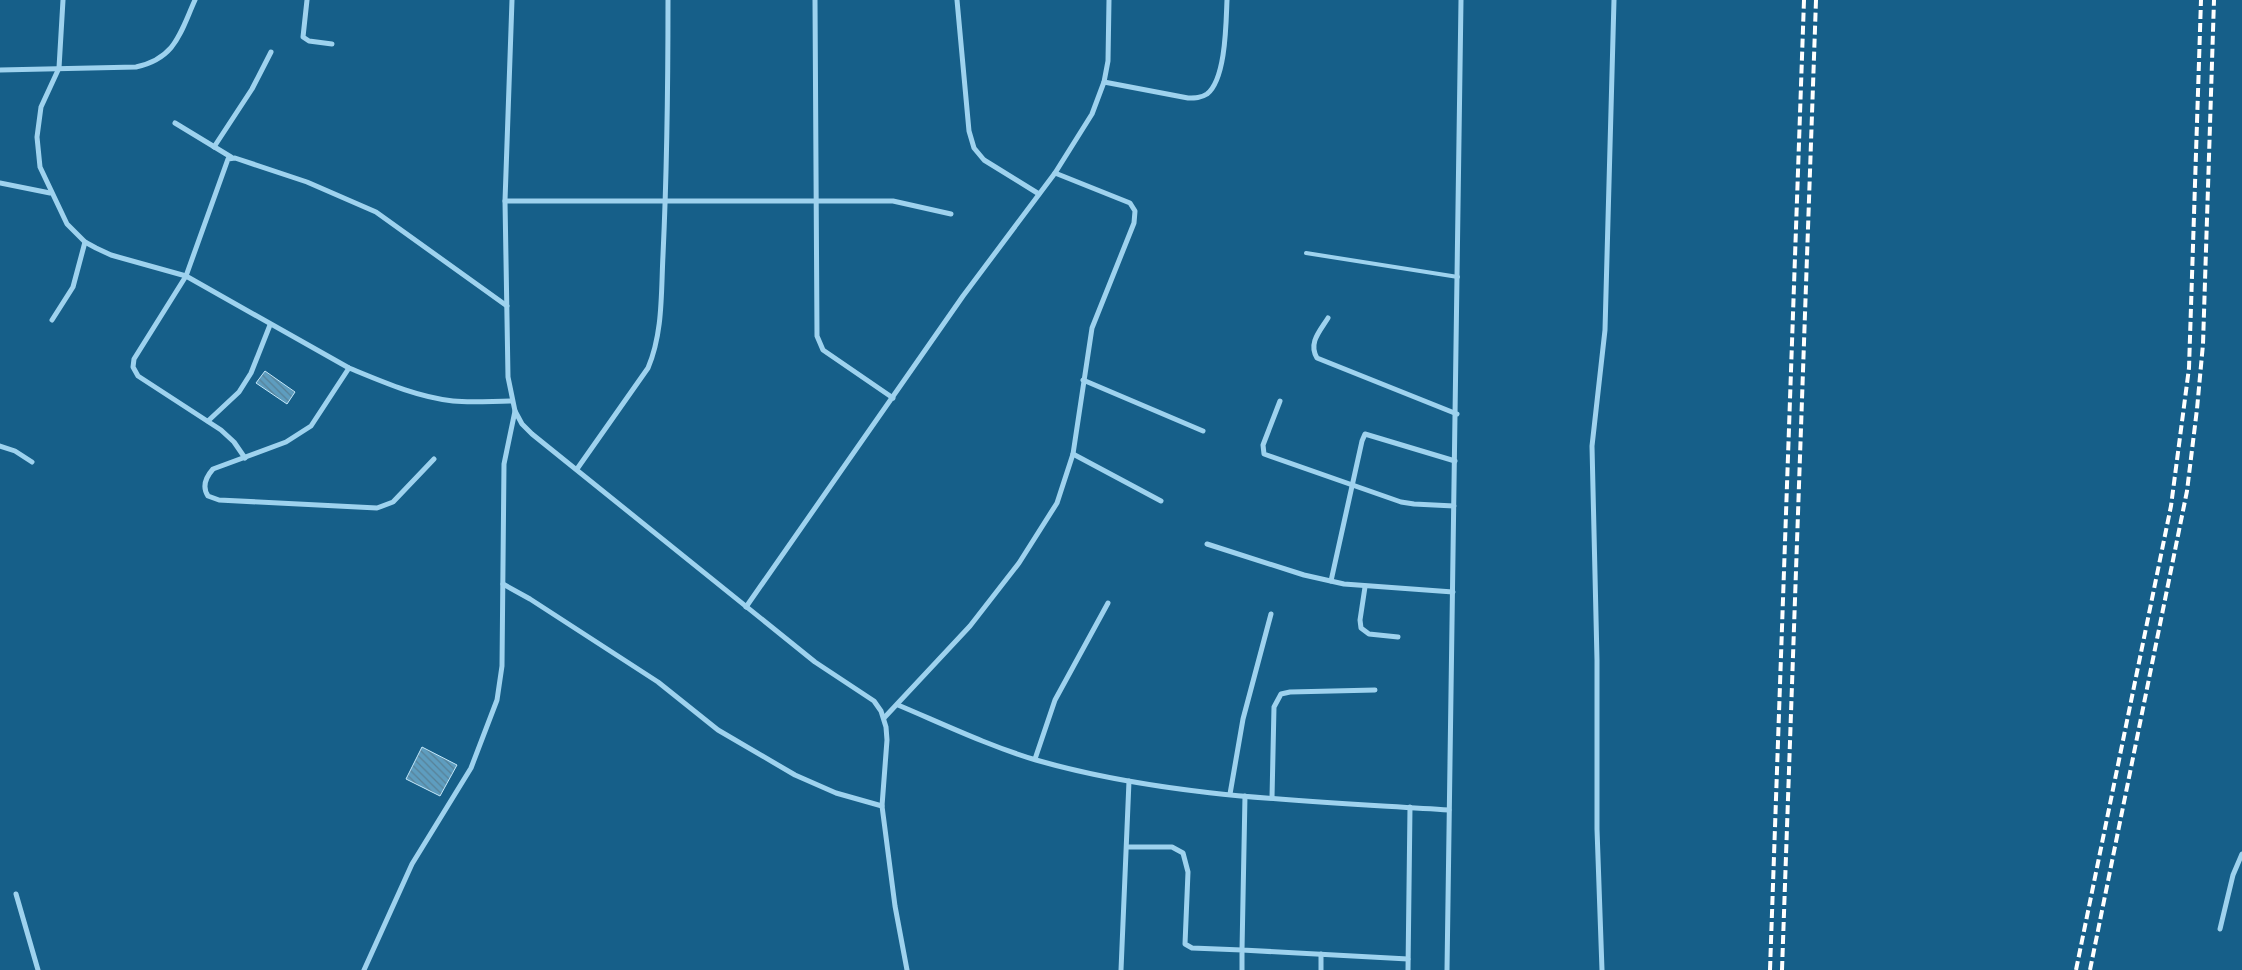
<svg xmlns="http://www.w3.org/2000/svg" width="2242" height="970" font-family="'Golos Text',sans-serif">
  <defs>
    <pattern id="building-back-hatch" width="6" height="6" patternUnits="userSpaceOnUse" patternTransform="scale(1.25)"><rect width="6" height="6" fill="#5e9dbf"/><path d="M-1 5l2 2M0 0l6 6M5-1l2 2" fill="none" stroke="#588197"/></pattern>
  </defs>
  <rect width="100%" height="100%" fill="#165f89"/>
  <g fill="url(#building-back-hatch)" stroke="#c4e8fa">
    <polygon points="265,371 295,392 287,404 256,383"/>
    <polygon points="422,747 457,765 440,796 406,779"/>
  </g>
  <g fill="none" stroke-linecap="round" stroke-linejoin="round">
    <polyline stroke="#9ed2ee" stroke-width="4" points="1306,253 1458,277"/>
    <g stroke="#9ed2ee" stroke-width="5">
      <path d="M63,0L59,68L41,107L37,137L40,167L67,224L85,242L96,248L111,255L186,276L349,368C383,382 417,397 453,401C472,403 493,401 512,401"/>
      <polyline points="307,0 303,37 309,41 332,44"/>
      <polyline points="512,0 505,201 508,377 515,411 522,424 532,434 815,662 874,701 881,711 886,727 887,740 882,806 895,906 907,970"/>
      <polyline points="815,0 817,336 823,350 893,398"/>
      <polyline points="957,0 969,131 974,148 984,160 1039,194"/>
      <path d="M0,70L136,67C176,58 180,33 195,0"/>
      <path d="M1104,82L1188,98C1195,98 1201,98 1207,94C1226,79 1226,23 1227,0"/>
      <polyline points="175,123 231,157"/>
      <polyline points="214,147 252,89 271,52"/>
      <polyline points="0,183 50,193"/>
      <polyline points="505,201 893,201 951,214"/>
      <path d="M1328,318C1320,331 1308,343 1317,358L1457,414"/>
      <polyline points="52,320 73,287 85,242"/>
      <path d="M349,368L311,426L286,442L213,469C206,477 202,487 208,496L219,500L377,508L393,502L434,459"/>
      <polyline points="1083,380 1203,431"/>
      <polyline points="1280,401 1263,445 1264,454 1401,502 1414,504 1454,506"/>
      <polyline points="208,421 239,392 251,373 270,325"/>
      <polyline points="0,446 15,451 32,462"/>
      <polyline points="1073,454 1161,501"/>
      <polyline points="245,458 234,442 221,430 138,376 133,367 134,359 186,276 228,159 235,158 307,182 376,212 507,306"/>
      <path d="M577,469L648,368C663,333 661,293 663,255C667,170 668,85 668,0"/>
      <polyline points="1207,544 1304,575 1344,584 1453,592"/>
      <polyline points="1331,581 1362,441 1365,434 1455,461"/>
      <polyline points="503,584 530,599 658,682 718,730 795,775 836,793 882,806"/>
      <polyline points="1365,587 1360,620 1361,628 1369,634 1398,637"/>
      <polyline points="746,607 963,296 1055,173 1092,114 1104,82 1108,61 1109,0"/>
      <path d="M898,705C943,724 989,746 1036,760C1169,798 1311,801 1449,810"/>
      <polyline points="884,718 970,626 1019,563 1057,503 1073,454 1092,328 1134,223 1135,211 1130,203 1055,173"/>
      <polyline points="1035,759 1055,700 1108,603"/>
      <polyline points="1230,794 1243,719 1271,614"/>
      <polyline points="1245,796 1242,950 1408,959"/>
      <polyline points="1272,798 1274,707 1281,694 1290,692 1375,690"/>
      <polyline points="1127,847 1172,847 1183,853 1188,872 1185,944 1192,948 1242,950 1242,970"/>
      <polyline points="16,894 38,970"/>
      <polyline points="2220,929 2233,875 2242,854"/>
      <polyline points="1321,954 1321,970"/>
      <polyline points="364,970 412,864 471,768 497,700 502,666 504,464 515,411"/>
      <polyline points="1121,970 1129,781"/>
      <polyline points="1408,970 1410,807"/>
      <polyline points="1447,970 1461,0"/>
      <polyline points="1602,970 1597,829 1597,660 1592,446 1605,330 1614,0"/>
    </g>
    <g stroke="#fff" stroke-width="4" stroke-dasharray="9 4" stroke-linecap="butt">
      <polyline points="1770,970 1804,0"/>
      <polyline points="1782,970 1816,0"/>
      <polyline points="2076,970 2171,506 2189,368 2201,0"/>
      <polyline points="2090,970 2187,491 2197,409 2203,344 2214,0"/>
    </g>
  </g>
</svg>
